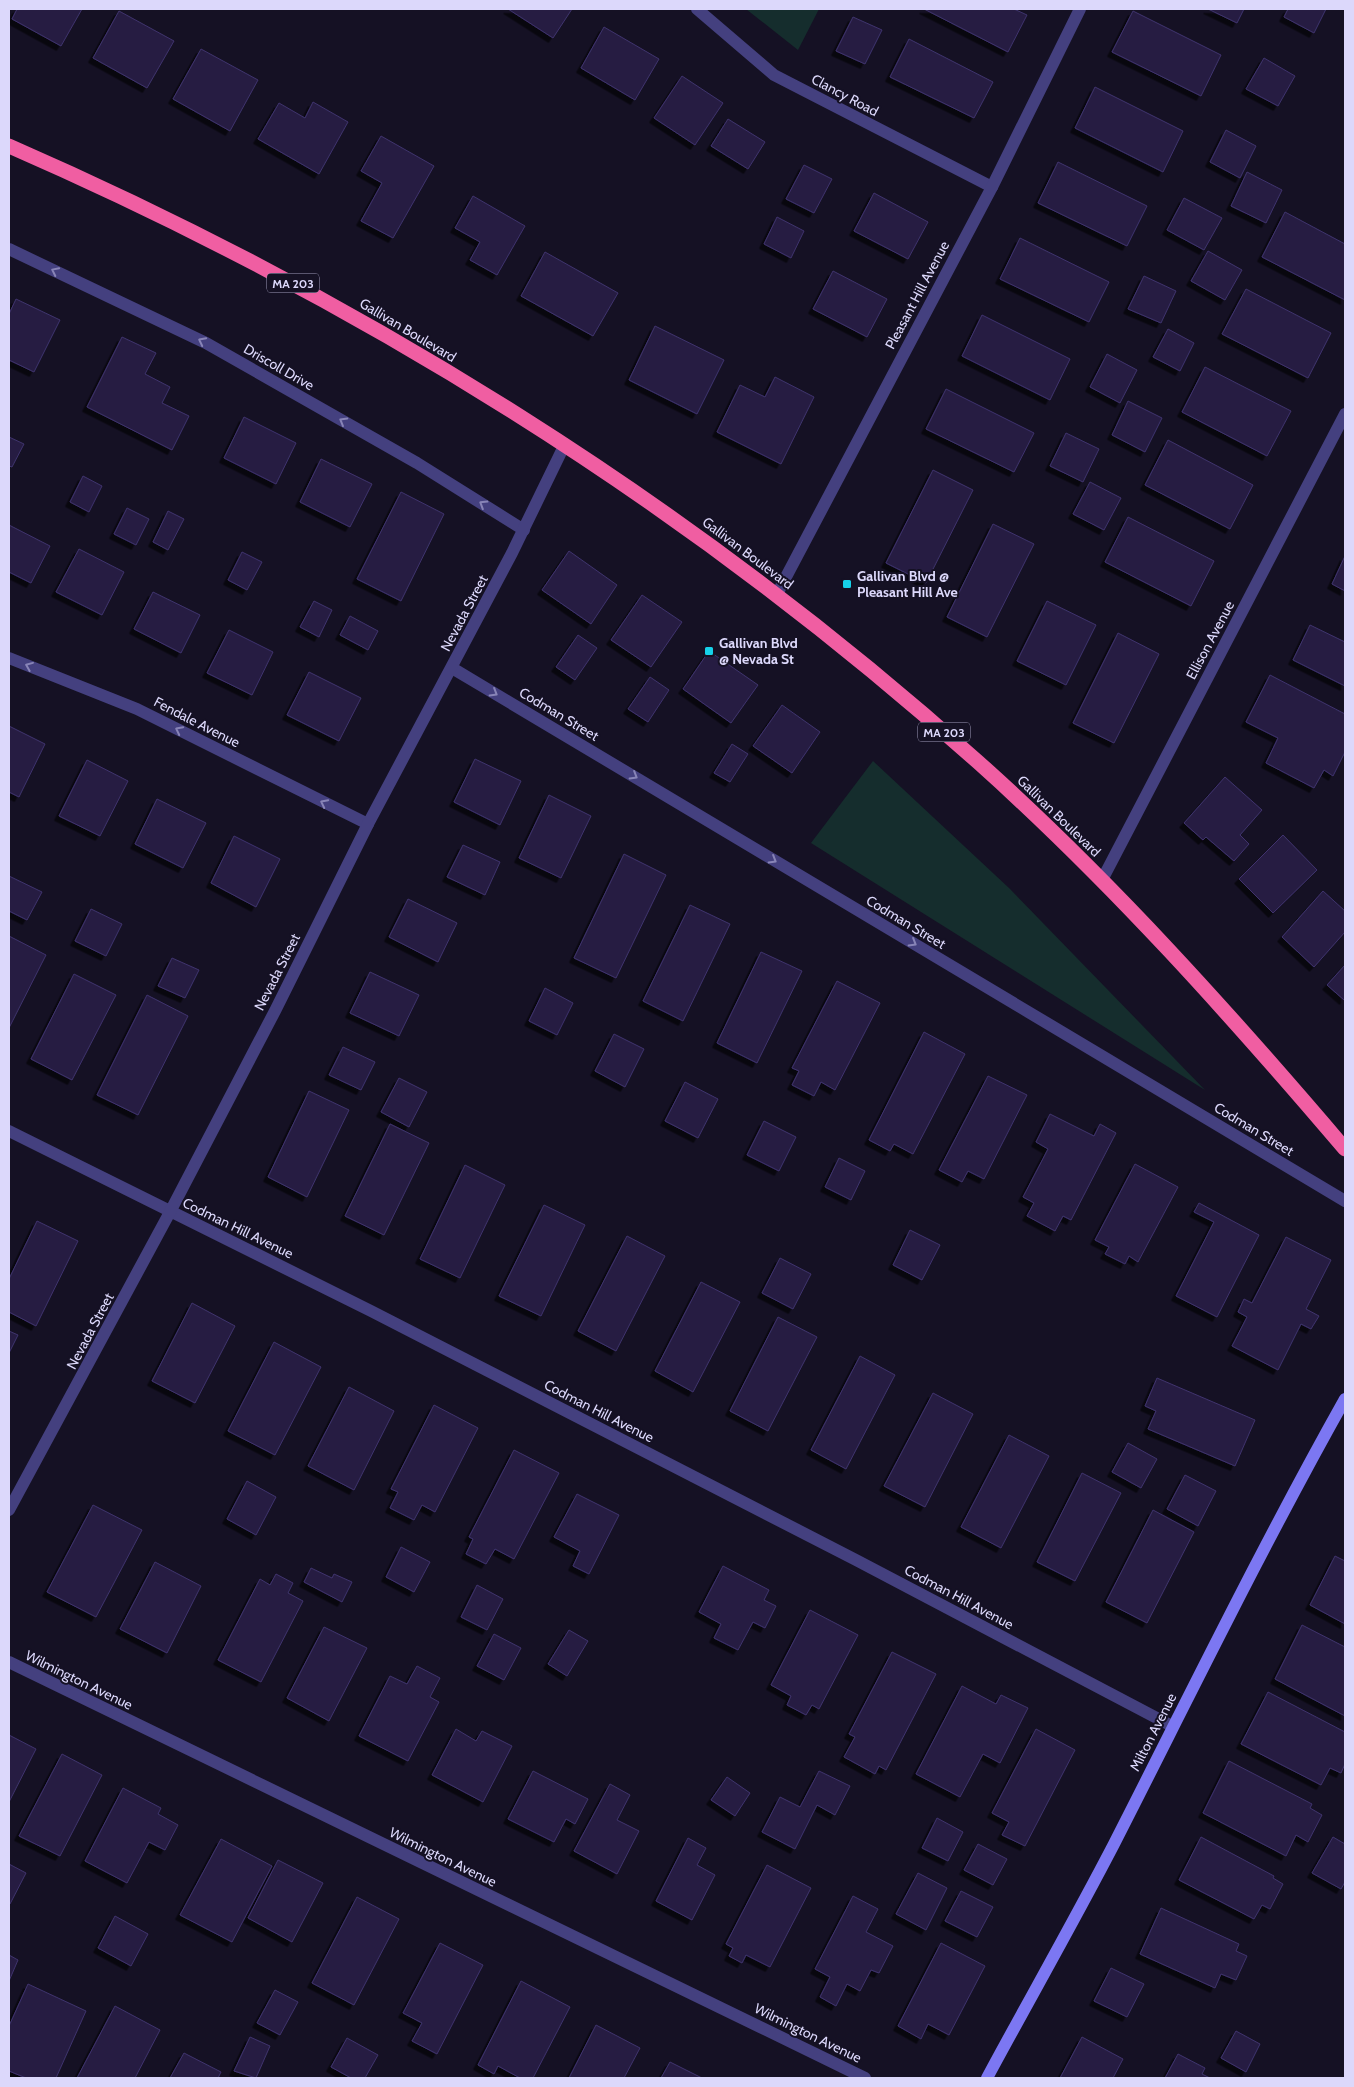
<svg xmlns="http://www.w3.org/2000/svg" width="1354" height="2087" font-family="Cabin,sans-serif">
  <defs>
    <filter id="shadow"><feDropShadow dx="-4.5" dy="4.5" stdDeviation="0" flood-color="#0009"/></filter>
  </defs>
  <rect width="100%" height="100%" fill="#151124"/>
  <g fill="#152d2d">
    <polygon points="746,9 819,9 798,50"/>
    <polygon points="873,761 1009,888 1205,1090 811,843"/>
  </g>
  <g fill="#271f43" stroke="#3f336d" filter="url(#shadow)">
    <polygon points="17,9 82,9 61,46 12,19"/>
    <polygon points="508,9 572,9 553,38"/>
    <polygon points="924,9 1014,9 1027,15 1008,52"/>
    <polygon points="1208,9 1244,9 1237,23"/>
    <polygon points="1288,9 1326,9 1314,33 1284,17"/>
    <polygon points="119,11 174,41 147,88 93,58"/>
    <polygon points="1133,11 1221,55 1201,96 1112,52"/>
    <polygon points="853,17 882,30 865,64 836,51"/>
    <polygon points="604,27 659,59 635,100 581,68"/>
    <polygon points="909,39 993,82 974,118 890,77"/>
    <polygon points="201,49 258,80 230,131 173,99"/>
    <polygon points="1264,58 1295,76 1278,106 1246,89"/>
    <polygon points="682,76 723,103 695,145 654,118"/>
    <polygon points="1095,87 1183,131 1163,172 1075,128"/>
    <polygon points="313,102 348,122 319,174 258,139 279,103 305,118"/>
    <polygon points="728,119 765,142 748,169 711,146"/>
    <polygon points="1226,130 1256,146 1240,178 1210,162"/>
    <polygon points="381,136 434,166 393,238 361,221 382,183 361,171"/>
    <polygon points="1058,162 1147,206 1127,246 1038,203"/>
    <polygon points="804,165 832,179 814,213 786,199"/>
    <polygon points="1247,172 1282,190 1266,223 1231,206"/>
    <polygon points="874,193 928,222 908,259 854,231"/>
    <polygon points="473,196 525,226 497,275 470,260 480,242 455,228"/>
    <polygon points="1184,198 1222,218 1204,250 1167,230"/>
    <polygon points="1285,212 1345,244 1345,300 1262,257"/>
    <polygon points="777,217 804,231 791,258 764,244"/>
    <polygon points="1020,238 1109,282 1089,322 1000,279"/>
    <polygon points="1208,251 1242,270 1225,300 1191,281"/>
    <polygon points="545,252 618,293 593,336 521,296"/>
    <polygon points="833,271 887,299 867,337 813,309"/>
    <polygon points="1144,276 1176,291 1161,323 1128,309"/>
    <polygon points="1246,289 1331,333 1308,378 1222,334"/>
    <polygon points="16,299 60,320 34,372 9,360 9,314"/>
    <polygon points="982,315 1070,359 1050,400 962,356"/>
    <polygon points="655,326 724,360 697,414 629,380"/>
    <polygon points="1168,329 1194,343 1180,371 1153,357"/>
    <polygon points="122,337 156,353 145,374 170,387 162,403 189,416 172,450 87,407"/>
    <polygon points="1107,354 1137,370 1120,403 1090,387"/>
    <polygon points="1205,367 1291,411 1267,456 1182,412"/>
    <polygon points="775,377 814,397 781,464 717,432 740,385 765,397"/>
    <polygon points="946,389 1034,433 1014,472 926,429"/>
    <polygon points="1128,401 1162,418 1145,452 1112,435"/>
    <polygon points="244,417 296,443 276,484 224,458"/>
    <polygon points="1066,433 1099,449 1083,482 1050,466"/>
    <polygon points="9,437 24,444 12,467 9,466"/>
    <polygon points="1168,440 1253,485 1230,529 1145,485"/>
    <polygon points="321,459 372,484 350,527 300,502"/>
    <polygon points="933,470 973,490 926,583 886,563"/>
    <polygon points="83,476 102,486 89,512 70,502"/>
    <polygon points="1090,482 1121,498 1104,530 1073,514"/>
    <polygon points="401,492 444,514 401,601 357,579"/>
    <polygon points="127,508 149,519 136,545 114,534"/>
    <polygon points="168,511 184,519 168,550 153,542"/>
    <polygon points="1128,517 1214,561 1191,606 1105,562"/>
    <polygon points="993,524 1034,544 987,637 947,617"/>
    <polygon points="9,525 50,546 31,583 9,572"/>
    <polygon points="79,549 124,572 102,615 56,592"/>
    <polygon points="569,551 617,585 591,624 542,590"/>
    <polygon points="242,552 262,562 247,590 228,580"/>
    <polygon points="1345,556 1345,591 1332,584"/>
    <polygon points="153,592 200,615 181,653 134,629"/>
    <polygon points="642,595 682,622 651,667 611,640"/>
    <polygon points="314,601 332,610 319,637 300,627"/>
    <polygon points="1047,601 1096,625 1066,685 1017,661"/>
    <polygon points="350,616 378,631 368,650 340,635"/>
    <polygon points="1310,625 1345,642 1345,686 1293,660"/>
    <polygon points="229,630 273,652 252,695 207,673"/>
    <polygon points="1118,633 1159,654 1114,743 1073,723"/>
    <polygon points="578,635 597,648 575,680 556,667"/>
    <polygon points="709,651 758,685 731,723 683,689"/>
    <polygon points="309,672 361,698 339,741 287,715"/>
    <polygon points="1270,675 1345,714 1345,752 1333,776 1324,770 1314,788 1266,763 1278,738 1246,722"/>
    <polygon points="650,677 669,690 648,722 628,709"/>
    <polygon points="782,705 820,732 792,773 753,746"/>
    <polygon points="9,726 45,744 19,797 9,792"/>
    <polygon points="732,744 748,754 730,782 714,773"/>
    <polygon points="475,759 521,781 500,825 454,802"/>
    <polygon points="87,760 128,781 100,836 59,816"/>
    <polygon points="1225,777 1262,810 1240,835 1249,844 1234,861 1206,837 1203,840 1184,823"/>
    <polygon points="549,795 591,816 561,878 519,858"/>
    <polygon points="157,799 206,823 183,868 135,844"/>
    <polygon points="1283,835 1317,870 1273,913 1239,879"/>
    <polygon points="234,836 280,859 256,907 211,883"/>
    <polygon points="463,845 500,862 485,895 447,877"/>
    <polygon points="624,854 666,875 616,978 574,958"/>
    <polygon points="9,876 42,892 27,920 9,911"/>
    <polygon points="1323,891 1345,911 1345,932 1314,967 1282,937"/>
    <polygon points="408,899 457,923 438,962 389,937"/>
    <polygon points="690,905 730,924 683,1021 643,1001"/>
    <polygon points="91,909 122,924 106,956 75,941"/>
    <polygon points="9,936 46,955 9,1028"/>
    <polygon points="761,952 802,971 757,1063 717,1043"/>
    <polygon points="172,958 199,970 185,998 158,986"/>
    <polygon points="1345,965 1345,999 1344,1000 1327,985"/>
    <polygon points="370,972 419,995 399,1036 350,1013"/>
    <polygon points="74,974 116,995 72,1080 31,1059"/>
    <polygon points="837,981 880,1003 835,1090 821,1082 814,1096 792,1085 799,1071 792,1068"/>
    <polygon points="545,988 573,1003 557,1035 529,1021"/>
    <polygon points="147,995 188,1016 138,1115 97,1095"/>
    <polygon points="924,1032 965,1054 913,1154 894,1144 890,1151 869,1140"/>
    <polygon points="614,1034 644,1049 625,1087 595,1071"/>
    <polygon points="343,1047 375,1062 361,1090 329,1075"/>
    <polygon points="988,1076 1027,1095 984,1179 968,1171 962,1182 939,1170"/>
    <polygon points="399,1078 427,1092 409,1127 381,1112"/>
    <polygon points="685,1082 718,1099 698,1138 665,1121"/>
    <polygon points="309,1091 349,1110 307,1197 268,1177"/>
    <polygon points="1050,1114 1094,1136 1100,1124 1116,1133 1071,1220 1063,1216 1055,1231 1027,1216 1034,1203 1023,1197 1048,1149 1036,1142"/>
    <polygon points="764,1121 796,1137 779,1171 747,1155"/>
    <polygon points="390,1124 429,1143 384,1235 345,1216"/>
    <polygon points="839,1158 865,1171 851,1200 825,1187"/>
    <polygon points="1135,1164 1178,1187 1138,1262 1129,1256 1125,1264 1105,1254 1109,1247 1095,1240"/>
    <polygon points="465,1165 505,1185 460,1278 420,1259"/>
    <polygon points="1199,1203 1259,1235 1217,1317 1176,1296 1214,1222 1194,1212"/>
    <polygon points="544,1205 585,1225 541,1316 499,1296"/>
    <polygon points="37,1221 78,1241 36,1326 9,1312 9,1279"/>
    <polygon points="910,1230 940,1245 922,1280 893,1265"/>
    <polygon points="627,1236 665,1256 616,1351 578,1331"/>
    <polygon points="1286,1237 1331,1260 1306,1309 1319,1316 1311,1329 1301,1324 1278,1370 1232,1346 1247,1317 1238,1312 1244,1299 1252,1303"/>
    <polygon points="780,1258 811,1274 793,1309 762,1293"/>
    <polygon points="701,1282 740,1302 693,1392 655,1371"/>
    <polygon points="192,1303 235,1326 195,1403 152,1381"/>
    <polygon points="778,1317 817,1337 768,1431 730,1411"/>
    <polygon points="9,1331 18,1335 9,1353"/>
    <polygon points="274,1342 321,1367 275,1455 228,1431"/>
    <polygon points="860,1356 895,1375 846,1469 811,1450"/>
    <polygon points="1157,1378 1255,1420 1235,1466 1148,1429 1156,1411 1145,1406"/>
    <polygon points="349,1387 394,1411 354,1490 308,1466"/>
    <polygon points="933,1393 973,1414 925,1507 884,1486"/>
    <polygon points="434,1405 478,1428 435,1512 422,1505 414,1520 390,1508 398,1492 391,1489"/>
    <polygon points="1009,1435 1049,1456 1001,1548 961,1527"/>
    <polygon points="1128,1443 1157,1459 1141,1488 1112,1472"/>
    <polygon points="514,1450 559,1473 514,1559 495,1549 486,1564 466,1554 473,1539 469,1537"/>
    <polygon points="1082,1473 1121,1493 1075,1581 1037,1562"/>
    <polygon points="1185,1475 1216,1491 1198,1526 1167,1509"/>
    <polygon points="247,1481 276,1497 256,1535 227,1519"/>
    <polygon points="577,1494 619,1515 589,1574 573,1566 580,1551 554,1537"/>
    <polygon points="93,1505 142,1530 96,1617 47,1592"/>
    <polygon points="1153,1510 1194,1532 1147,1623 1106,1602"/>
    <polygon points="401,1547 430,1562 414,1592 386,1577"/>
    <polygon points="1335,1556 1345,1561 1345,1624 1310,1605"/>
    <polygon points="155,1562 201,1586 167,1653 120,1629"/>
    <polygon points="723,1566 769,1590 764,1600 776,1606 765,1628 753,1622 738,1650 714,1638 721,1624 699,1612"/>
    <polygon points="311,1568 332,1578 334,1574 352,1582 342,1602 304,1582"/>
    <polygon points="276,1574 293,1583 288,1593 303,1601 261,1682 218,1660 260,1579 270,1585"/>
    <polygon points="477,1585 503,1599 487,1630 461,1617"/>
    <polygon points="810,1610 858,1635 819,1709 812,1705 806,1715 787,1705 791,1696 771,1685"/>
    <polygon points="1302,1625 1345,1647 1345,1716 1275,1679"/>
    <polygon points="324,1627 367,1648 329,1721 287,1698"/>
    <polygon points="569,1630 588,1641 567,1676 548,1664"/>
    <polygon points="494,1634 521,1648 504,1680 477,1666"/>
    <polygon points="892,1652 936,1674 886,1770 879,1766 875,1774 844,1757 855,1737 849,1734"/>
    <polygon points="417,1666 440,1678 430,1697 439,1702 408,1761 359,1736 390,1676 407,1684"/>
    <polygon points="962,1686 996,1704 1001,1695 1028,1708 1000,1763 983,1754 960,1797 916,1774"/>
    <polygon points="1268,1692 1345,1732 1345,1764 1341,1773 1330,1768 1321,1785 1241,1744"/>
    <polygon points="456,1729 476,1741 482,1731 512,1746 483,1802 432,1775"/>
    <polygon points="1036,1729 1075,1750 1025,1846 1002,1835 1009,1822 992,1813"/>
    <polygon points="9,1735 36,1749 9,1802"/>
    <polygon points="62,1754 102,1775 60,1856 19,1836"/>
    <polygon points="1229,1761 1312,1804 1310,1808 1322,1815 1308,1842 1296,1835 1286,1856 1203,1813"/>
    <polygon points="533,1771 588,1799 575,1824 566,1819 554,1842 508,1819"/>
    <polygon points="819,1771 850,1786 835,1815 817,1805 795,1849 762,1832 780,1797 800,1807"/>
    <polygon points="727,1777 750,1793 735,1816 711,1800"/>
    <polygon points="610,1784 630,1795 617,1820 639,1831 617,1874 574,1851"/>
    <polygon points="123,1788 161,1808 158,1814 178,1825 165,1850 149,1842 127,1883 85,1861"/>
    <polygon points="937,1818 963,1832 948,1861 922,1848"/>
    <polygon points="1201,1837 1274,1876 1273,1878 1283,1884 1270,1909 1262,1905 1254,1919 1179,1880"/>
    <polygon points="1333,1837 1345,1844 1345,1882 1341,1889 1312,1873"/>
    <polygon points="688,1838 706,1848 697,1865 715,1875 692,1920 656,1901"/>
    <polygon points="221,1839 272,1866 232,1942 180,1915"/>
    <polygon points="978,1844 1007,1859 993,1885 964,1870"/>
    <polygon points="278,1860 323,1883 292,1942 248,1918"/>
    <polygon points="9,1864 26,1873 10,1904 9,1903"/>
    <polygon points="767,1865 811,1888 770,1967 746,1955 742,1963 729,1956 733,1948 726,1944"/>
    <polygon points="918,1873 947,1888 926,1930 896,1914"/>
    <polygon points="961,1891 993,1907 977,1937 945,1921"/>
    <polygon points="853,1896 878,1909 866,1932 893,1946 879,1973 871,1970 860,1991 847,1984 836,2006 820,1997 830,1977 815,1969"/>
    <polygon points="357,1897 399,1919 354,2005 312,1983"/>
    <polygon points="1161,1908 1239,1944 1236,1951 1247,1956 1236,1980 1221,1974 1215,1988 1140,1954"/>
    <polygon points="115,1916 148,1934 131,1966 98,1948"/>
    <polygon points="440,1943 483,1965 437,2054 412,2041 422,2023 403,2013"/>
    <polygon points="941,1943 985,1966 949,2035 928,2024 921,2039 898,2026"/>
    <polygon points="9,1955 18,1960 9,1981"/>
    <polygon points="1111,1968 1144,1984 1127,2017 1094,2001"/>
    <polygon points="521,1981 570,2007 533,2078 520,2078 498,2066 494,2074 478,2065"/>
    <polygon points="28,1984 86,2011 56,2078 26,2078 9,2071 9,2026"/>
    <polygon points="275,1990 298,2002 280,2035 257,2023"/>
    <polygon points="115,2006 160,2030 135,2078 77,2078"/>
    <polygon points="596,2025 640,2048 624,2078 569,2078"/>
    <polygon points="1236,2031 1260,2044 1246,2072 1221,2058"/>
    <polygon points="250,2037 270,2046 256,2078 234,2071"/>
    <polygon points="1082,2037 1123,2059 1113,2078 1060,2078"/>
    <polygon points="347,2038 378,2055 365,2078 351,2078 331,2067"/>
    <polygon points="184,2053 221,2072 218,2078 170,2078"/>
    <polygon points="1178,2054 1205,2068 1202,2074 1210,2078 1165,2078"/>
    <polygon points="670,2062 702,2078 661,2078"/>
  </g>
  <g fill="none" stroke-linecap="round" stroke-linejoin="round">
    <g stroke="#44407f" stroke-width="12">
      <polyline points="697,9 774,75 992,187"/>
      <polyline points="9,249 206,343 417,463 524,530"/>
      <polyline points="777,594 992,187 1080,9"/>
      <polyline points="9,658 137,709 368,824"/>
      <polyline points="452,668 1345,1201"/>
      <polyline points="1102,880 1345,414"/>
      <polyline points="9,1131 371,1311 856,1560 1172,1726"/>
      <polyline points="9,1510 170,1212 276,1009 368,824 512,553 565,444"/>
      <polyline points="9,1662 865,2078"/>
    </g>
    <path stroke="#7c77f2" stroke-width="12" d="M987,2078C1029,2000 1073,1923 1114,1844C1190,1695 1263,1545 1345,1399"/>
    <path stroke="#f05ea2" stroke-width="15" d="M9,146C362,300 691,505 978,762C1111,881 1230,1014 1345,1149"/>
  </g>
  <defs><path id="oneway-chevron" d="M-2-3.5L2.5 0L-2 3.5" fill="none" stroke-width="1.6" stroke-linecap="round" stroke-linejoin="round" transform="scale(1.25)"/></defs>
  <g stroke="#8884b7">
    <use href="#oneway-chevron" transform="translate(55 271) rotate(-154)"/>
    <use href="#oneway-chevron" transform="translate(202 341) rotate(-153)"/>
    <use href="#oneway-chevron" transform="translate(343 421) rotate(-150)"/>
    <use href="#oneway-chevron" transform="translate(483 504) rotate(-148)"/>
    <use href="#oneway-chevron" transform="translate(29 666) rotate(-158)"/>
    <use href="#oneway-chevron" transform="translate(494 693) rotate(31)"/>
    <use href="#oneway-chevron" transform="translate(179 730) rotate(-153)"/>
    <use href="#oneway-chevron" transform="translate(634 776) rotate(31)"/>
    <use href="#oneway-chevron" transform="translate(324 803) rotate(-153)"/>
    <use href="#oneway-chevron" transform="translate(773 860) rotate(31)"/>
    <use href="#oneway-chevron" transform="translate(913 943) rotate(31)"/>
  </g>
  <g fill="#16d1e9" stroke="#151124" stroke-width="2">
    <rect x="842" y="579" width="10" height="10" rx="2.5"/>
    <rect x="704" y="646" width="10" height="10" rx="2.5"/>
  </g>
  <g text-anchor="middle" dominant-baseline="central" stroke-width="4" stroke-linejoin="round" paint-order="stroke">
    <g fill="#151124" stroke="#a09cba" stroke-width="1">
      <rect x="267" y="273.5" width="52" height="19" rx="4"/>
      <rect x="918" y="722.5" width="52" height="19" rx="4"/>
    </g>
    <g font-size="12" font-weight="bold" fill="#dcd8fb">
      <text x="293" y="283">MA 203</text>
      <text x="944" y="732">MA 203</text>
    </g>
    <g font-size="14" fill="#dcd8fb" stroke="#151124">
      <text transform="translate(845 95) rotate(28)">Clancy Road</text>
      <text transform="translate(917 295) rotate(-62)">Pleasant Hill Avenue</text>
      <text transform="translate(408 330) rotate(31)">Gallivan Boulevard</text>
      <text transform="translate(279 367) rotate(30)">Driscoll Drive</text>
      <text transform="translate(748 553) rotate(37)">Gallivan Boulevard</text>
      <text transform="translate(464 613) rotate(-62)">Nevada Street</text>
      <text transform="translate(1210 640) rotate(-62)">Ellison Avenue</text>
      <text transform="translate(559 714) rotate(31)">Codman Street</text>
      <text transform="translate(197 722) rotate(27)">Fendale Avenue</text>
      <text transform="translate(1059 816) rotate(44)">Gallivan Boulevard</text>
      <text transform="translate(906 922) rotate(31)">Codman Street</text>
      <text transform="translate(277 972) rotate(-63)">Nevada Street</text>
      <text transform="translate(1254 1129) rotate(31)">Codman Street</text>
      <text transform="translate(238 1228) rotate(26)">Codman Hill Avenue</text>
      <text transform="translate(90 1331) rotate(-62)">Nevada Street</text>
      <text transform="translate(599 1411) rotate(27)">Codman Hill Avenue</text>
      <text transform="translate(959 1597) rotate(28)">Codman Hill Avenue</text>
      <text transform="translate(79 1680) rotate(26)">Wilmington Avenue</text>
      <text transform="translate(1153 1732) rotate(-63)">Milton Avenue</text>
      <text transform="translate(443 1857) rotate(26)">Wilmington Avenue</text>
      <text transform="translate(808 2033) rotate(26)">Wilmington Avenue</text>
    </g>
    <g font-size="14" font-weight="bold" fill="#dcd8fb" stroke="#151124" text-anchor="start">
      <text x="857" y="576">Gallivan Blvd @<tspan x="857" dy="16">Pleasant Hill Ave</tspan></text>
      <text x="719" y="643">Gallivan Blvd<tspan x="719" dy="16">@ Nevada St</tspan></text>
    </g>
  </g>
  <rect width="1354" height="2087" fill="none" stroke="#dcd8fb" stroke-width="20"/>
</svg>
